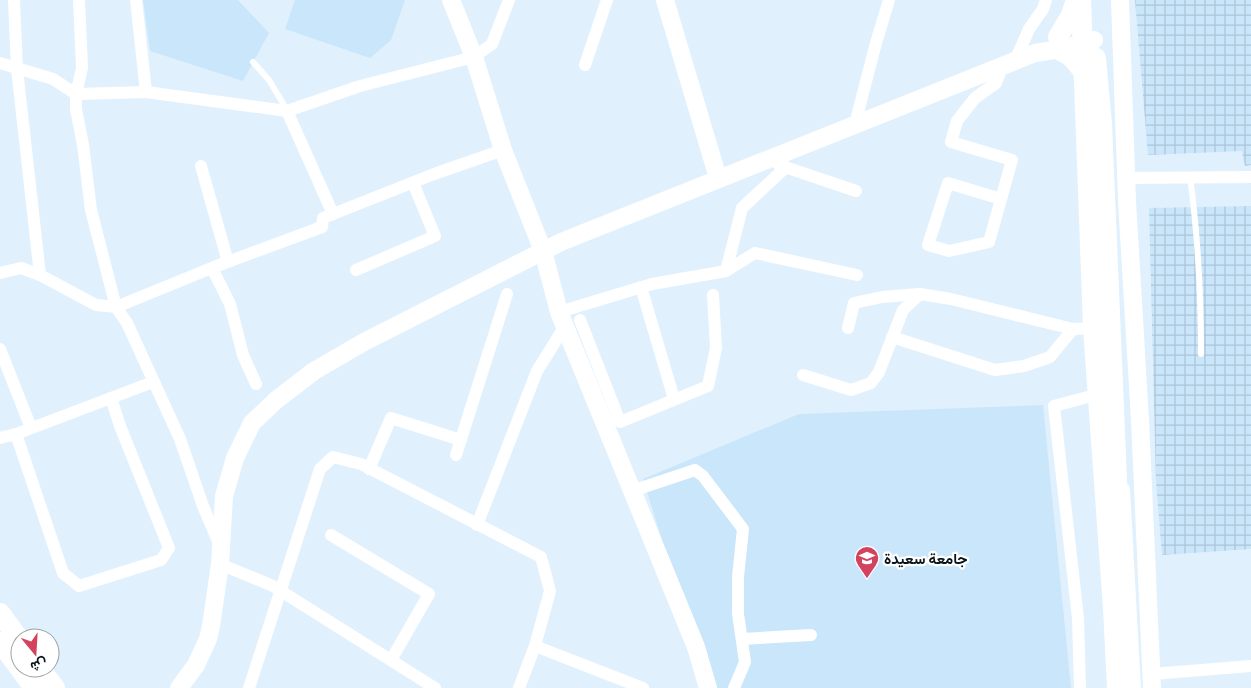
<svg xmlns="http://www.w3.org/2000/svg" width="1251" height="688" font-family="'PT Sans Narrow',Vazirmatn,sans-serif">
  <defs>
    <pattern id="industrial-grid" width="8" height="8" patternUnits="userSpaceOnUse" patternTransform="scale(1.25)"><rect width="8" height="8" fill="#cae6fa"/><path d="M0 4h8M4 0v8" fill="none" stroke="#acc4d6"/></pattern>
  </defs>
  <rect width="100%" height="100%" fill="#e0f1fd"/>
  <g fill="#cae6fa">
    <polygon points="143,0 238,0 269,33 243,81 150,51"/>
    <polygon points="295,0 405,0 391,40 370,58 285,29"/>
    <polygon points="1043,405 1071,688 708,688 643,479 799,414"/>
  </g>
  <g fill="url(#industrial-grid)">
    <polygon points="1135,0 1251,0 1251,165 1245,166 1242,151 1148,155"/>
    <polygon points="1251,206 1251,549 1162,555 1156,481 1149,208"/>
  </g>
  <g fill="none" stroke-linecap="round" stroke-linejoin="round">
    <g stroke="#fff" stroke-width="6">
      <polyline points="253,62 269,80 287,110"/>
      <path d="M1190,177C1198,236 1201,294 1201,354"/>
    </g>
    <g stroke="#fff" stroke-width="12">
      <polyline points="14,0 17,69 40,275"/>
      <polyline points="79,0 82,68 76,94 76,109 83,145 91,210 116,307 127,323 180,439 203,506 220,546"/>
      <polyline points="136,0 146,92"/>
      <polyline points="1015,61 1029,29 1043,9 1046,0"/>
      <polyline points="0,63 53,79 76,94 146,92 287,111 360,86 474,57 492,44 509,0"/>
      <polyline points="585,65 607,0"/>
      <polyline points="287,111 333,214"/>
      <polyline points="855,124 876,43 889,0"/>
      <polyline points="779,165 856,191"/>
      <polyline points="201,166 228,262"/>
      <polyline points="1126,178 1251,177"/>
      <polyline points="1001,199 948,183 928,245 949,251 989,242 1012,160 951,142 957,121 975,98 996,83 1003,65"/>
      <polyline points="212,268 230,304 243,355 256,384"/>
      <polyline points="356,270 435,236 413,183"/>
      <polyline points="726,271 755,253 857,275"/>
      <polyline points="0,273 21,268 40,275 96,305 116,307 214,267 322,227 323,218 434,174 503,150"/>
      <polyline points="641,287 674,399"/>
      <polyline points="559,312 652,284 726,271 742,208 786,167"/>
      <polyline points="580,320 620,422 708,386 716,348 713,295"/>
      <polyline points="848,328 854,303 882,297 920,294 951,299 1073,329 1093,328"/>
      <polyline points="892,337 995,370 1024,366 1050,357 1073,329"/>
      <polyline points="0,349 31,428"/>
      <polyline points="803,375 851,390 871,383 879,372 903,310 920,294"/>
      <polyline points="16,434 63,573 79,586 161,560 169,548 120,426 111,398"/>
      <polyline points="0,438 16,434 153,382"/>
      <polyline points="456,455 507,294"/>
      <polyline points="369,469 391,418 461,440"/>
      <polyline points="632,491 695,470 703,476 743,529 738,577 738,614 745,662 734,688"/>
      <polyline points="477,525 537,371 565,326"/>
      <polyline points="331,535 429,594 391,660"/>
      <polyline points="220,564 273,586 435,688"/>
      <polyline points="742,639 811,635"/>
      <polyline points="535,646 643,688"/>
      <polyline points="1152,674 1251,666"/>
      <polyline points="249,688 320,469 333,457 361,464 541,557 550,591 535,646 519,688"/>
      <polyline points="1080,688 1078,618 1054,406 1099,394"/>
    </g>
    <g stroke="#fff" stroke-width="18">
      <polyline points="451,0 474,57 503,150 543,251 559,312 696,647 708,688"/>
      <polyline points="665,0 718,178"/>
      <polyline points="1120,0 1127,201 1140,420 1152,688"/>
      <polyline points="179,688 196,665 208,639 211,626 220,564 224,496 235,458 252,423 275,401 314,371 364,342 561,242 1035,53 1066,48 1094,40"/>
    </g>
    <g stroke="#fff" stroke-width="20">
      <polyline points="1081,0 1093,328 1113,608 1117,688"/>
      <polyline points="1058,37 1071,15 1076,0"/>
      <polyline points="1057,49 1070,56 1084,72"/>
      <polyline points="1096,58 1102,124 1118,504"/>
      <polyline points="1120,490 1131,688"/>
      <polyline points="0,613 20,640"/>
      <polyline points="0,642 34,688"/>
      <polyline points="40,668 55,688"/>
    </g>
  </g>
  <defs>
    <g id="university-pin" transform="scale(1.25)"><path d="M0 17L-7.5 6A9.5 9.5 0 1 1 7.5 6Z" fill="#d3435e" stroke="#fff"/><path d="M0-5L7-2L0 1L-7-2ZM-4 1L0 2.5L4 1V4Q0 6-4 4Z" fill="#fff"/></g>
  </defs>
  <g fill-rule="evenodd">
    <use href="#university-pin" x="867" y="558"/>
  </g>
  <g text-anchor="middle" dominant-baseline="central" stroke-width="4.5" stroke-linejoin="round" paint-order="stroke">
    <g font-size="15" font-weight="bold" fill="#0a151b" stroke="#fff" text-anchor="start">
      <text x="884" y="558">جامعة سعيدة</text>
    </g>
  </g>
  <g transform="translate(35 653) rotate(162)"><circle r="24" fill="#ffffff" stroke="#9da1a4"/>
  <path d="M0-4L9 19L0 12L-9 19Z" fill="#d3435e"/>
  <text y="-8" font-size="14" font-weight="bold" text-anchor="middle" fill="#0a151b">ش</text>
  </g>
</svg>
